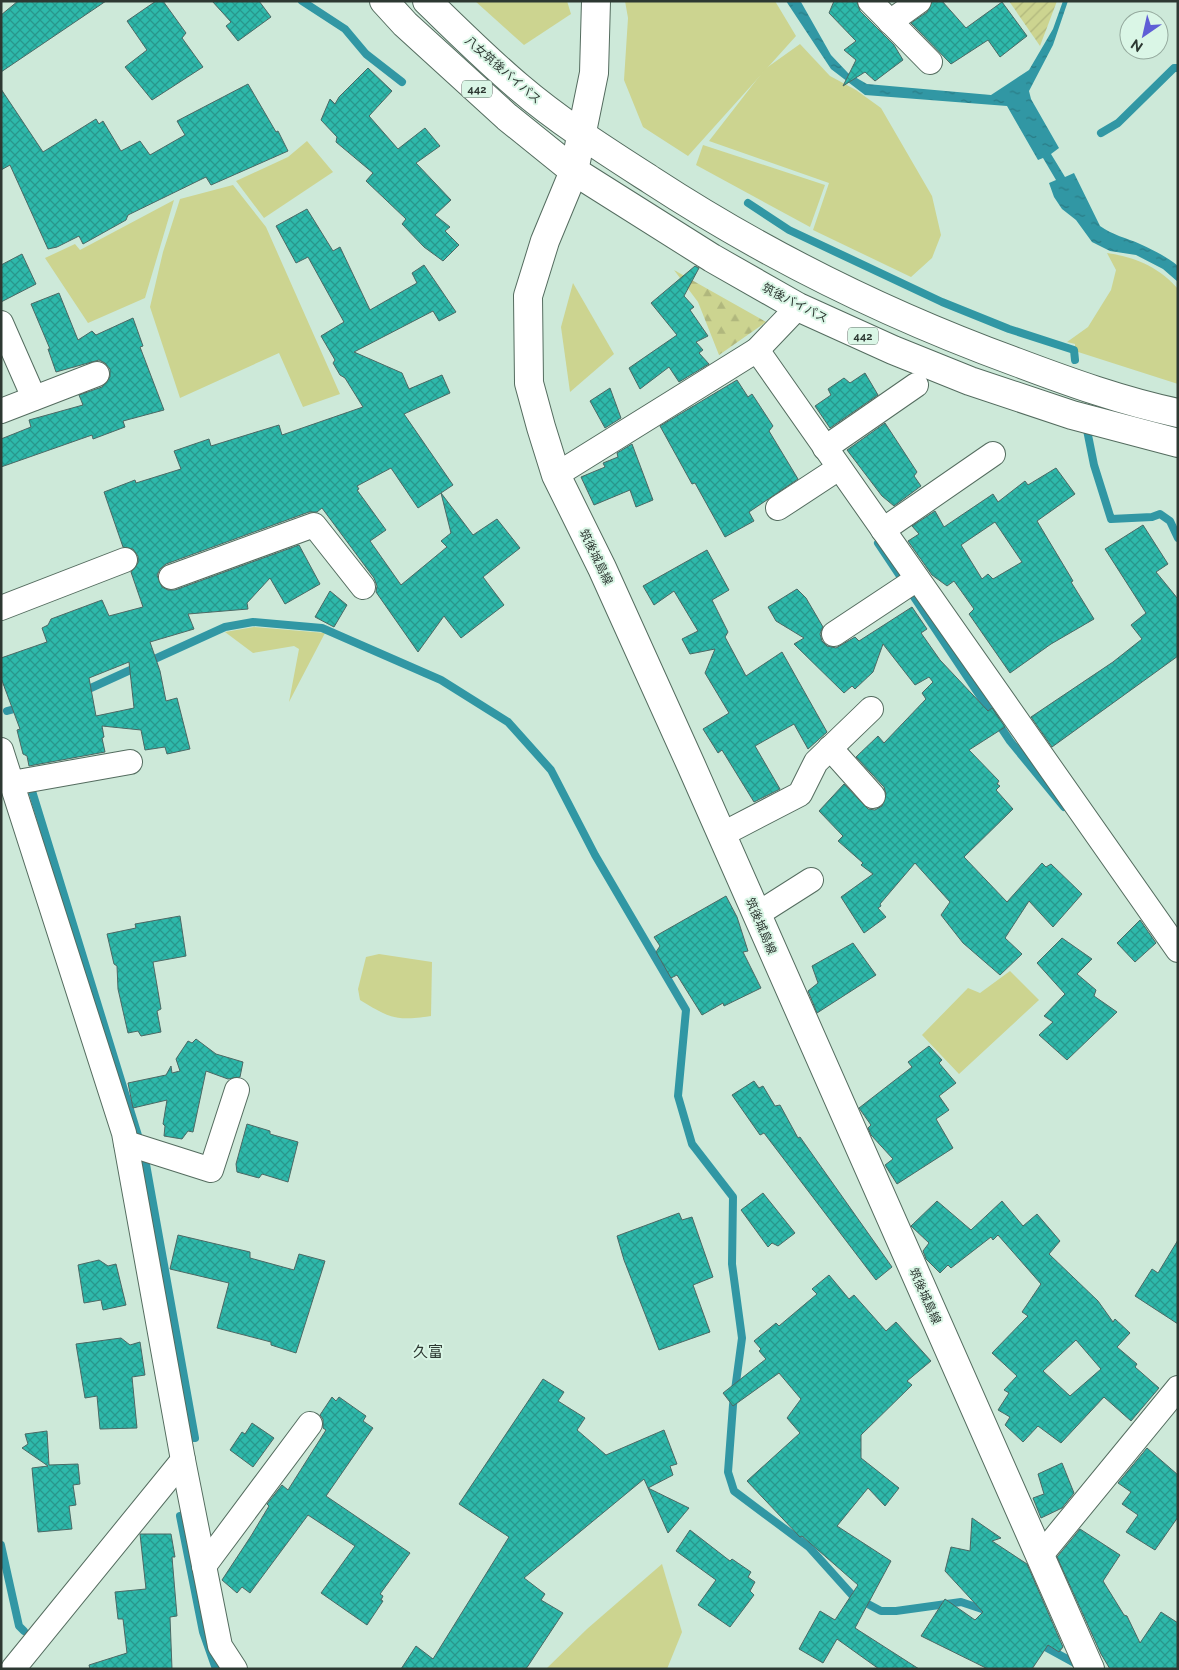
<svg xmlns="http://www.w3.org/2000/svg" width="1179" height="1670" font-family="Raleway,'Noto Sans JP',sans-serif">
  <defs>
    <pattern id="forest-firs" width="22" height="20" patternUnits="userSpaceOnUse" patternTransform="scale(1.25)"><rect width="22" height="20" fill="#ccd490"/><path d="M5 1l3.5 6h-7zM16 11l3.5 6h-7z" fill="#b0b77d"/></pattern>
    <pattern id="garden-furrows" width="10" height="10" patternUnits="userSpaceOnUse" patternTransform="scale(1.25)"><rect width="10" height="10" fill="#ccd490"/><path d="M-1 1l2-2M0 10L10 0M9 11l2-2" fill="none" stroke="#b0b77d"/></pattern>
    <pattern id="water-ripples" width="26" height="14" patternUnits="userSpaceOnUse" patternTransform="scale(1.25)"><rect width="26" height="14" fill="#3197a4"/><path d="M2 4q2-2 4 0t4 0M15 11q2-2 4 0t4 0" fill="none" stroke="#2a7c86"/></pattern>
    <pattern id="building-cross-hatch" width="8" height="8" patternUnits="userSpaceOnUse" patternTransform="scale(1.25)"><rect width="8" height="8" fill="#2eb9ab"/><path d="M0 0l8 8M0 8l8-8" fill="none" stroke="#28978c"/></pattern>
  </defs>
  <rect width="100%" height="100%" fill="#cde9d9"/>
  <g fill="#ccd490">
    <polygon points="475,1 567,1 571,14 524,45"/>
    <polygon points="625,1 775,1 796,36 688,156 643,127 624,80 628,18"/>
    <polygon points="800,44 830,76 856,90 881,108 932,196 941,235 932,258 911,277 813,230 829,183 709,141 765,69"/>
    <polygon points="307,141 333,172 264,218 236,181 288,157"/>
    <polygon points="703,145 825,185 810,227 696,165"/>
    <polygon points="233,185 266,227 340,394 303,407 279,353 180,398 150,307 163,252 180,199"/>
    <polygon points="174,200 145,298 88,323 45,258 75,244 80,250"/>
    <path d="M1107,253C1135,257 1159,267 1178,289V384L1075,351V344L1067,342L1088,327L1111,290L1116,270Z"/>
    <polygon points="573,283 614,354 570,392 561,327"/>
    <polygon points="254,627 325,633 289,702 299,649 294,646 253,653 225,632"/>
    <path d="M379,954L432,962L431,1016C396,1021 391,1019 360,1000L358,989L366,957Z"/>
    <polygon points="1010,971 1039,1000 959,1074 922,1035 968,988 980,993"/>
    <polygon points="662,1564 682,1632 667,1669 546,1669 587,1629"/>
  </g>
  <polygon fill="url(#forest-firs)" points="674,270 766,322 719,355 698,302"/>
  <polygon fill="url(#garden-furrows)" points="1009,1 1057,1 1040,46"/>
  <path fill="url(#water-ripples)" d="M786,1L801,2L831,55L848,73L867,84L991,95L1029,70L1053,29L1063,1H1068L1053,45L1029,91L1031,99L1059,148L1051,154L1065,177L1074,173L1100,226C1112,235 1127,238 1140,244C1153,250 1166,256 1178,266V282L1163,269L1136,255L1110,251L1092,242L1076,220L1062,209L1054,197L1049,183L1056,180L1043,158L1038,160L1007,106L865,95L831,69Z"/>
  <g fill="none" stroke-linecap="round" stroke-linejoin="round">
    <g stroke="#3197a4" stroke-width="8">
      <polyline points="302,1 345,29 366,54 402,82"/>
      <polyline points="1101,133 1118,123 1174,68 1178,68"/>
      <polyline points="748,203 789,230 942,302 1009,329 1074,350 1075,360"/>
      <polyline points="1086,425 1094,465 1111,519 1152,517 1160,514 1170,521 1178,538"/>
      <polyline points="878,543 1010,741 1064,807"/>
      <polyline points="82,692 225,627 253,622 322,628 441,680 508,722 551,770 595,855 686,1010 678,1096 692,1144 733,1197 732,1264 742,1338 733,1405 728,1472 734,1491 809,1547 853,1596 881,1611 896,1611 961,1602 985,1610"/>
      <polyline points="7,711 22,707"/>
      <polyline points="32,791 140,1142"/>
      <polyline points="144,1153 195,1438"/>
      <polyline points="180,1516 203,1632 216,1669"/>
      <polyline points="1,1545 19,1626 24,1631"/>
      <polyline points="1038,1643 1080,1666"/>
    </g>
  </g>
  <g fill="url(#building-cross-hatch)" stroke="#4b6965" fill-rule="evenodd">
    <polygon points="18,1 106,1 1,72 1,15"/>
    <polygon points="156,1 163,1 186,33 182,38 203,67 152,100 125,67 147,50 127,21"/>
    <polygon points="212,1 259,1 271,17 238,41 226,26 231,22"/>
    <polygon points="834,1 857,1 860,11 894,45 903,60 875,81 865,72 843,86 856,60 844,50 856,41 829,13"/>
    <polygon points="932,1 942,1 966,28 1002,2 1027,36 1000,57 988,40 951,64 911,23 927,12"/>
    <polygon points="368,68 392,91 369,116 398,149 425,128 440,146 416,163 451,200 435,215 450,227 445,231 459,245 443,261 424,247 402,224 406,219 366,181 373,173 336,142 337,137 321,120 330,99 335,104 339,97"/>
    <polygon points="248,84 276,132 278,131 288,151 211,185 206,177 128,215 126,220 83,244 79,236 57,247 48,249 10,165 1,170 1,89 43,152 96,119 99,124 103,121 121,151 140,141 150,155 185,135 177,121"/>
    <path d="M307,209L333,251L340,247L370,310L417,283L412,273L424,265L456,312L439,321L433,311L354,352L402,373L409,389L442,375L450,393L404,414L453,485L441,493L473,535L497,519L520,548L483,577L504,605L461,638L444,616L418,652L376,592L377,586L374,578L322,508L317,512H309L166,564L160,569L157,575L162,587L168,590H175L299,545L320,584L285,604L270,578L247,603L248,609L188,614L194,629L150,642L160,671L166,701L177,698L190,749L167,754L165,747L145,750L141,730L102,726L104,737L102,738L105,752L29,766L27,756L23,754L17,730L20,729L1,678V658L47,642L42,628L48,625L51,619L102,600L109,616L143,607L131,572L138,563V556L133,549L123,547L104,492L135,480L136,483L181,469L174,451L209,439L211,446L279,425L282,435L363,407L345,378L340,375L333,363L335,360L321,336L344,322L308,257L296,263L276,226ZM391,468L418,508L441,493L451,533L441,541L447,547L401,585L370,541L386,530L357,490L359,489L357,486ZM129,662L134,708L96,716L89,678Z"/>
    <polygon points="22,254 36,284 1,302 1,265"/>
    <polygon points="695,266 699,268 684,296 694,307 690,310 708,336 696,342 703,350 699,353 709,364 679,382 669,367 640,389 629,368 677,335 651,303"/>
    <polygon points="59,293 78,340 92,331 96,335 133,318 143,346 140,347 164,410 123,421 125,427 93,439 92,435 1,467 1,439 31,427 29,420 83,405 79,395 102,387 110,377 110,369 105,363 99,360 56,372 48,349 50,349 31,304"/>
    <polygon points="865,373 878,395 830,428 815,406 831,395 828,389 844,378 850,383"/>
    <polygon points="737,380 748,397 752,394 773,426 769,431 798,479 749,512 754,521 725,537 695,483 692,484 660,426"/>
    <polygon points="610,388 621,418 605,428 590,401"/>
    <polygon points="885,423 917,472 914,476 921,486 894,506 882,496 847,450"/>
    <polygon points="632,444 653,500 636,507 630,490 594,505 581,477 605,467 603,463 618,457 617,453"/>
    <path d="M1056,468L1075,494L1037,521L1073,581L1071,582L1094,619L1051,644L1010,673L969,614L974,609L954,581L947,586L932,575L908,541L919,534L912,526L935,511L944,527L993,494L998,502L1025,481L1028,485ZM995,522L1022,562L993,579L988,574L982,579L961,545Z"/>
    <polygon points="1143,525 1168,564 1156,572 1178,599 1178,656 1052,747 1031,717 1113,662 1142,639 1131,625 1146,613 1105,549"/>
    <polygon points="707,550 729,590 712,600 728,632 725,637 746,676 782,652 827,732 808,749 794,724 755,746 780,789 754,802 722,750 718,753 703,729 729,713 705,673 715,649 690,654 682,639 698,631 674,591 654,605 643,586"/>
    <polygon points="797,589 806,598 823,627 820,634 822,641 827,646 836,648 855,637 859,641 912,607 927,629 921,633 940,660 988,711 992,708 1005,727 969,750 999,781 997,784 1000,786 996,790 1013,809 964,857 1007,902 1042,863 1046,867 1051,864 1082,894 1053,927 1029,901 1005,938 1022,954 1000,975 963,943 941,915 950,902 915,863 880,904 881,906 878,908 886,917 864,933 841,897 873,874 861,865 863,863 838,841 843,836 819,811 844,784 868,809 875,810 882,806 886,794 884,787 856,757 878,736 884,743 926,699 922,693 933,682 929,677 915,685 883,644 873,672 855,689 852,686 844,693 794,644 804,638 776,621 768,607"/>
    <polygon points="330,591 347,605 334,627 315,617"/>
    <polygon points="726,896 737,917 748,951 743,952 761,988 724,1006 723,1003 702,1015 677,975 671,978 656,952 660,946 654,937"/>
    <polygon points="180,916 186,956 153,962 161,1009 157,1011 161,1032 141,1036 138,1031 128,1033 118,989 117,966 114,964 107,934 136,928 135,924"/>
    <polygon points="1140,920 1156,943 1135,962 1117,943"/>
    <polygon points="1062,938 1092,959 1077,974 1096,990 1094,996 1117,1012 1067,1060 1039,1035 1053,1022 1044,1016 1065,994 1037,963"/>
    <polygon points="853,943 876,975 817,1013 808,991 818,983 812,966"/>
    <polygon points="196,1039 216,1054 243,1062 240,1077 228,1079 206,1071 193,1132 188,1131 182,1139 164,1136 165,1126 163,1124 167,1100 133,1108 128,1083 166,1075 171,1066 172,1073 180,1071 176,1059 188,1041 192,1043"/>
    <polygon points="929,1046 942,1060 939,1063 956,1083 939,1096 949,1110 936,1119 953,1148 897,1184 885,1165 893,1159 871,1135 868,1128 871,1125 859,1108 912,1067 908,1062"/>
    <polygon points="754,1081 759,1088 763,1086 775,1106 780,1105 798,1138 800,1137 892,1267 876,1280 764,1133 760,1135 732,1095"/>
    <polygon points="247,1124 270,1131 270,1134 298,1142 288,1182 262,1174 259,1178 237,1172 236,1164"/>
    <polygon points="763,1193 795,1233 778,1246 772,1243 768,1247 741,1210"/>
    <path d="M937,1201L971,1230L1002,1201L1023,1226L1037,1214L1060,1241L1049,1254L1098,1301L1113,1322L1115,1319L1130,1333L1117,1347L1137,1364L1135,1367L1159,1388L1131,1421L1104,1397L1061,1443L1038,1426L1023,1442L1005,1425L1010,1417L998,1410L1009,1393L1004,1390L1017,1376L992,1353L1028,1316L1022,1312L1041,1284L998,1235L993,1240L991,1237L951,1268L948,1265L940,1273L926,1259L923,1251L929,1243L911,1226ZM1076,1340L1101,1369L1070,1396L1043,1371Z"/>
    <polygon points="679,1213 682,1220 692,1217 713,1277 693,1285 710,1332 659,1350 624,1260 617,1236"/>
    <polygon points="178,1235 250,1252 250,1258 294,1270 299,1254 325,1261 296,1353 271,1345 271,1342 217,1328 229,1283 170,1269"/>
    <polygon points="1178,1240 1178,1324 1135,1296 1152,1269 1158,1273"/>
    <polygon points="99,1260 108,1266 116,1264 126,1305 103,1310 101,1300 84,1303 78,1265"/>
    <polygon points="829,1275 849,1299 854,1295 886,1331 896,1322 931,1361 907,1381 912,1385 861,1435 861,1458 899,1488 885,1506 868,1488 837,1526 891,1561 855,1628 919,1669 879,1669 837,1639 823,1663 799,1649 820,1611 835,1620 858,1585 802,1536 800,1537 747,1481 800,1433 787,1418 801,1399 779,1373 733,1406 723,1393 766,1359 759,1351 761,1349 754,1341 776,1323 779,1326 817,1294 812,1289"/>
    <polygon points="121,1338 130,1345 140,1342 145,1375 132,1377 137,1428 100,1429 97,1396 85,1398 76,1344"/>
    <polygon points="543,1379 564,1392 558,1401 585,1418 577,1430 606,1455 664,1430 677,1464 670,1466 673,1475 648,1488 644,1479 524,1578 545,1594 541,1600 563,1613 526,1669 401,1669 416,1646 433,1659 509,1537 459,1504"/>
    <polygon points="332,1397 336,1401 339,1397 366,1416 363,1421 373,1428 326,1496 410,1553 380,1594 383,1596 381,1600 383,1601 367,1625 321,1593 355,1546 308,1515 250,1593 242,1587 237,1593 222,1580 251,1536 269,1506 267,1504 282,1485 288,1490 326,1430 323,1428 323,1419 320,1415"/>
    <polygon points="252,1423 274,1438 253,1467 230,1450 242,1432 245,1434"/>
    <polygon points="47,1431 49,1465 78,1464 80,1484 73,1485 76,1505 69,1506 72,1529 38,1532 32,1468 48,1466 22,1448 28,1444 25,1434"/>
    <polygon points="1147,1448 1178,1475 1178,1517 1155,1550 1126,1532 1138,1515 1122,1504 1131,1492 1118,1483"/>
    <polygon points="1062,1463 1074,1493 1062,1508 1041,1518 1033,1498 1044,1494 1038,1474"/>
    <polygon points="648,1488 689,1508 668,1533"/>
    <polygon points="972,1518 1001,1538 992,1541 1027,1564 1063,1647 1059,1652 1048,1645 1032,1669 988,1669 921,1636 945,1599 975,1620 983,1612 945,1571 951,1547 970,1551"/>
    <polygon points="1080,1529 1120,1555 1103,1581 1124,1615 1127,1616 1140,1643 1161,1612 1178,1623 1178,1669 1110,1669 1101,1654 1057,1557"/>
    <polygon points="690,1530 730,1561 732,1559 751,1572 748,1577 755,1582 750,1591 754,1595 730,1627 698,1605 716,1580 676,1551"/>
    <polygon points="140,1534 171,1534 175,1557 172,1557 177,1616 170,1617 172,1669 90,1669 89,1665 127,1653 123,1619 118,1619 115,1592 146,1589"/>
  </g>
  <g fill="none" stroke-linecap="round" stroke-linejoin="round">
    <g stroke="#546c5f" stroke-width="26">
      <g id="minor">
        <polyline points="870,1 930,62"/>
        <polyline points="890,22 919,1"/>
        <polyline points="1,323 34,398"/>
        <polyline points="757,350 1178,950"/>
        <polyline points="1,411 97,374"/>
        <polyline points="825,448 916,385"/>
        <polyline points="556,475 757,350 798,307"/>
        <polyline points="778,508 839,468"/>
        <polyline points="883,530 993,454"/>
        <polyline points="171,577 314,525 363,587"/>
        <polyline points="1,608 125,560"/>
        <polyline points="834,634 917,579"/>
        <polyline points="830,748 873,796"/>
        <polyline points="1,750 124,1133 183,1460 220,1646 235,1669"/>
        <polyline points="12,783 130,762"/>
        <polyline points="721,835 800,794 816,762 871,709"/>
        <polyline points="756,915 811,880"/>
        <polyline points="126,1143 211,1170 237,1090"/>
        <polyline points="1041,1555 1178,1388"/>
        <polyline points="204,1566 310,1424"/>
        <polyline points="13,1669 183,1460"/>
      </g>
    </g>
    <g stroke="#546c5f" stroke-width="30">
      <polyline id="tertiary" points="596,1 594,73 574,171 545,241 528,296 529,383 541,427 556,475 602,568 691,765 1090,1669"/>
    </g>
    <g stroke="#546c5f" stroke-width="30">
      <g id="trunk">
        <polyline points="384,1 405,24 507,117 574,171 712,258 798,307 893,350 970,381 1072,415 1178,443"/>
        <path d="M427,1C457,30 487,60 519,87C560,122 606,151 651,180C766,255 887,315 1016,362C1069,382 1122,401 1178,413"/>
      </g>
    </g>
    <use href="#minor" stroke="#fff" stroke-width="24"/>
    <use href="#tertiary" stroke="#fff" stroke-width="28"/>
    <use href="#trunk" stroke="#fff" stroke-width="28"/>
  </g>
  <g text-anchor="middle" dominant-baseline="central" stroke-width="4" stroke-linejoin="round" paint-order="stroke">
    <g fill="#daf6e6" stroke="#617168" stroke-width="1">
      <rect x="462" y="80.5" width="30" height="17" rx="4"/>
      <rect x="848" y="327.5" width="30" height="17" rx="4"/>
    </g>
    <g font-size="11" font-weight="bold" fill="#2d3832">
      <text x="477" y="89">442</text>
      <text x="863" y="336">442</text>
    </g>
    <g font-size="12" fill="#2d3832" stroke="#daf6e6">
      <text transform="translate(503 70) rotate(41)">八女筑後バイパス</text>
      <text transform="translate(795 303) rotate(27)">筑後バイパス</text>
      <text transform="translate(596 557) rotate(64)">筑後城島線</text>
      <text transform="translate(761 926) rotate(67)">筑後城島線</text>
      <text transform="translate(925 1296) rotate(66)">筑後城島線</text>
    </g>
    <g font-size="15" fill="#2d3832" stroke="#daf6e6">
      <text x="428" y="1352">久富</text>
    </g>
  </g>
  <rect width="1179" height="1670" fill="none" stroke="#2d3832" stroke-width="5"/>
  <g transform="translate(1144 35) rotate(214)"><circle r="24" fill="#daf6e6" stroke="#95aa9e"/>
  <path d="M0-4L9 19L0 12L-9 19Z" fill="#5f5ed6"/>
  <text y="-8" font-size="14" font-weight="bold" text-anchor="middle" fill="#2d3832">N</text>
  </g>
</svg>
